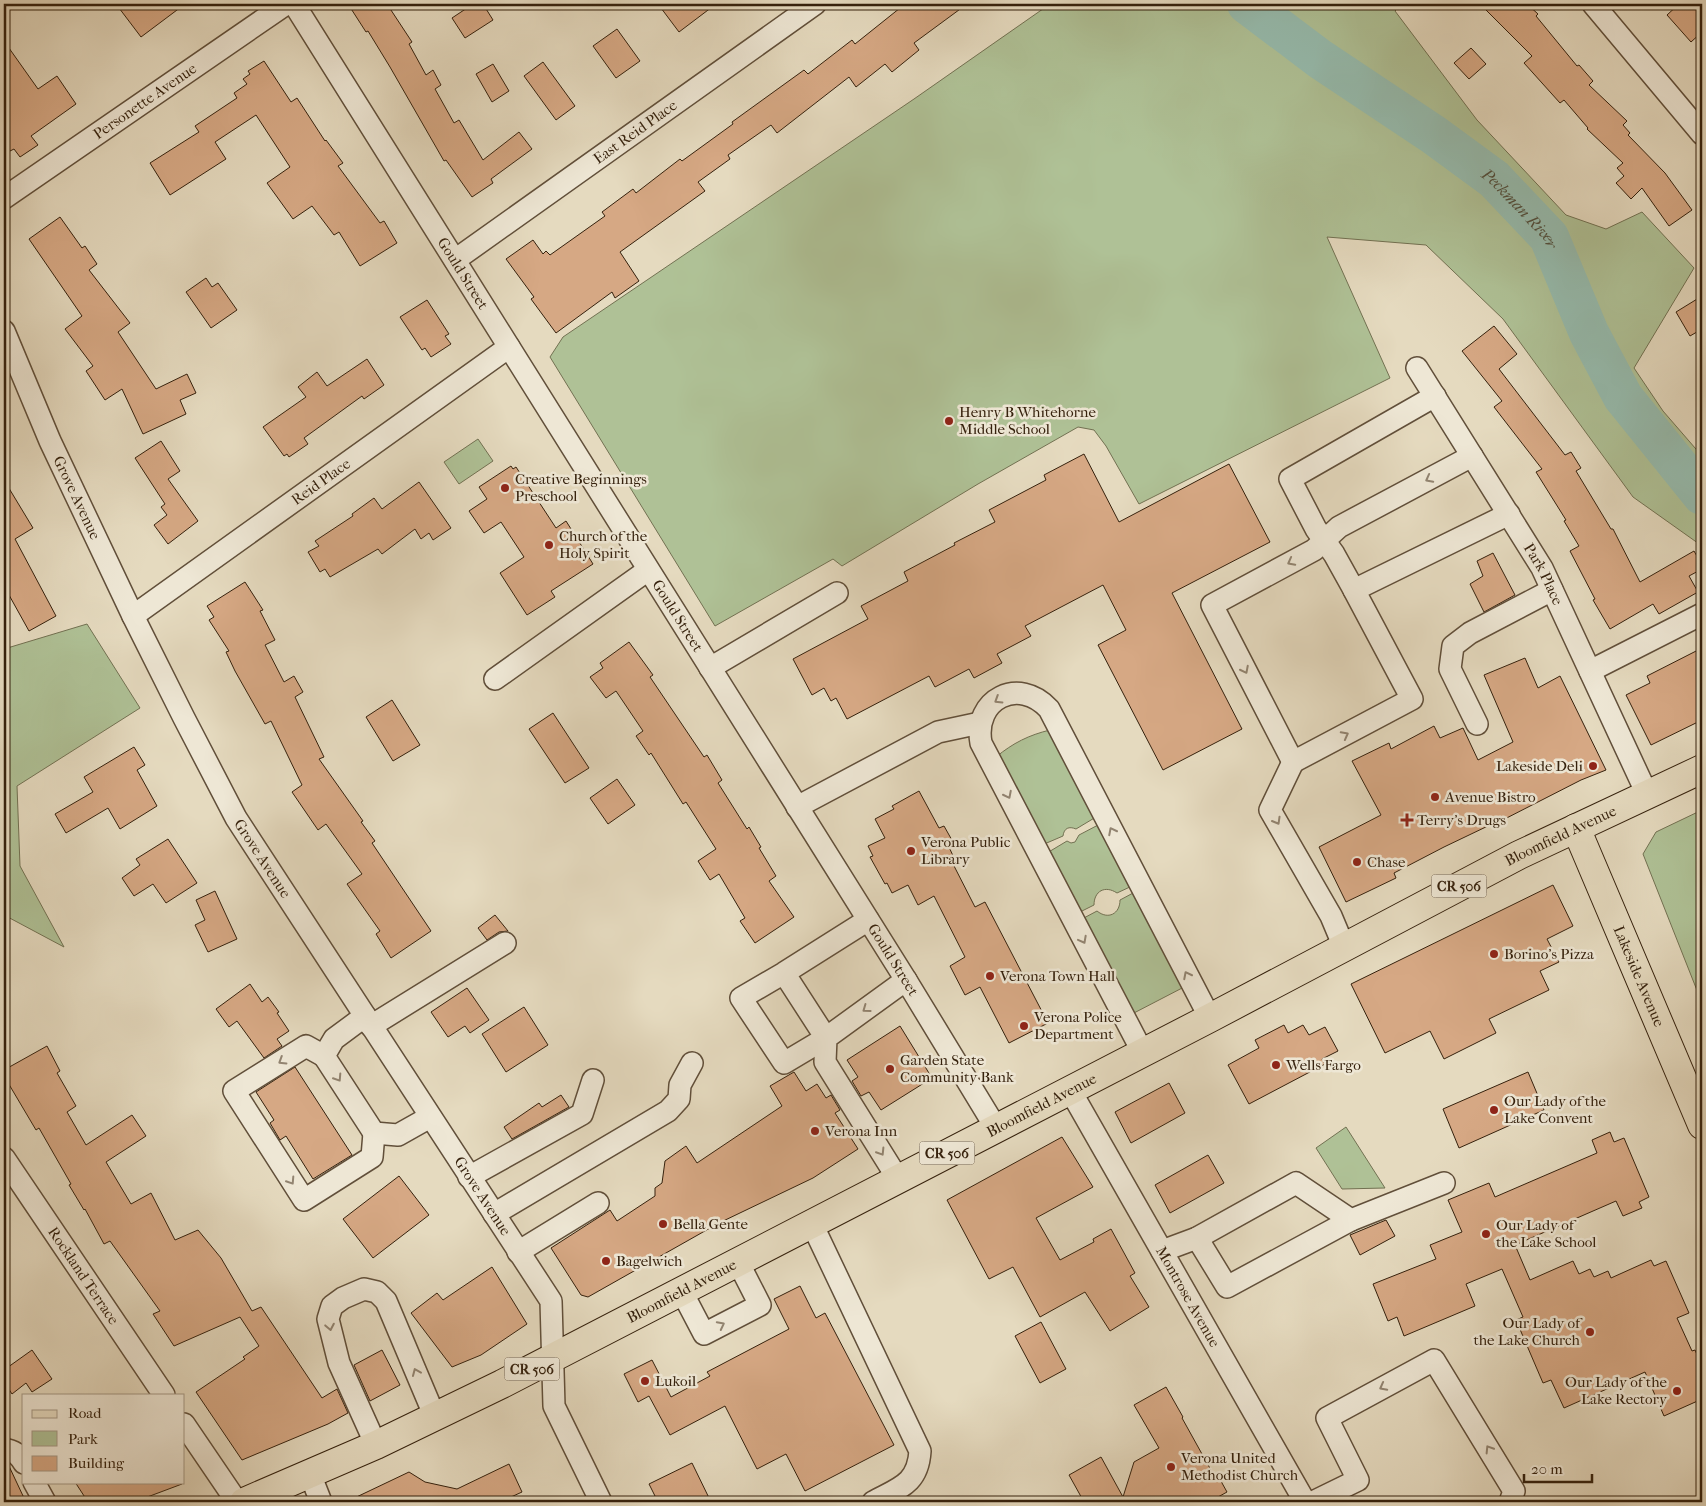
<svg xmlns="http://www.w3.org/2000/svg" width="1706" height="1506" font-family="'IM FELL French Canon',serif">
  <rect width="100%" height="100%" fill="#e5dabf"/>
  <filter id="stains"><feTurbulence type="fractalNoise" baseFrequency=".004" numOctaves="4"/><feColorMatrix values="0 0 0 0 .2 0 0 0 0 .09 0 0 0 0 .02 0 0 0 .5 -.17"/></filter>
  <radialGradient id="worn" r=".72"><stop offset=".6" stop-color="#630" stop-opacity="0"/><stop offset="1" stop-color="#630" stop-opacity=".3"/></radialGradient>
  <g fill="#afc196" stroke="#727152">
    <polygon points="1050,4 1402,4 1395,11 1477,120 1566,215 1606,229 1642,212 1694,268 1634,368 1663,411 1702,456 1702,546 1633,497 1503,319 1426,245 1327,237 1390,378 1139,504 1106,446 1094,430 1078,427 978,484 842,566 833,559 715,626 550,357 563,337 914,99"/>
    <polygon points="478,439 493,461 459,484 444,462"/>
    <polygon points="87,624 140,708 17,786 20,866 64,947 4,915 4,649"/>
    <path d="M1050,730L1096,817L1076,829C1069,826 1064,828 1063,836L1042,845L996,757C1013,743 1029,735 1050,730Z"/>
    <polygon points="1702,810 1702,1003 1643,854 1656,832"/>
    <path d="M1100,824L1132,886L1117,893C1105,885 1094,891 1094,905L1078,913L1047,853L1067,841L1071,843L1075,842L1079,835Z"/>
    <path d="M1135,892L1186,986L1132,1014L1082,919L1097,911C1108,920 1120,914 1120,900Z"/>
    <polygon points="1346,1127 1385,1188 1342,1189 1316,1148"/>
  </g>
  <g fill="none" stroke-linecap="round" stroke-linejoin="round">
    <path stroke="#96bbad" stroke-width="40" id="s1" d="M1247,4L1320,59L1434,135L1494,179L1549,237L1589,333L1623,397L1702,495"/>
  </g>
  <g fill="#d6a884" stroke="#35210d">
    <polygon points="116,4 185,4 141,37"/>
    <polygon points="348,4 387,4 412,42 409,44 426,75 433,70 441,85 435,89 454,123 459,120 483,160 519,132 532,149 491,179 493,183 472,197 446,160 444,161 390,67 368,31 366,32"/>
    <polygon points="473,4 483,4 493,20 465,38 452,18"/>
    <polygon points="658,4 716,4 679,32"/>
    <polygon points="905,4 967,4 914,43 919,50 892,72 885,64 856,87 849,77 777,133 771,125 728,155 730,159 698,182 705,191 620,252 639,281 615,298 612,292 556,333 531,299 534,297 506,259 533,240 543,254 546,251 550,255 605,216 602,212 633,189 636,193 680,159 682,161 733,124 732,122 804,70 808,74 852,40 855,44"/>
    <polygon points="1480,4 1527,4 1538,14 1536,16 1577,66 1579,65 1593,81 1589,85 1627,121 1623,125 1630,133 1628,135 1665,173 1692,210 1669,226 1642,188 1631,199 1616,183 1624,176 1617,168 1623,163 1587,129 1588,128 1564,100 1560,103 1524,63 1532,56"/>
    <polygon points="1679,4 1702,4 1702,32 1691,42 1667,15"/>
    <polygon points="617,29 640,61 616,78 593,46"/>
    <polygon points="4,41 38,89 57,76 76,104 31,136 38,145 20,157 14,149 10,151 4,142"/>
    <polygon points="1471,48 1486,64 1469,79 1454,63"/>
    <polygon points="264,61 291,102 297,98 325,141 326,140 343,163 338,166 380,223 384,221 397,243 360,266 339,232 334,235 312,206 293,219 267,183 290,167 256,115 215,142 226,159 170,195 150,163 199,132 195,126 237,98 234,93 247,84 243,79 250,74 248,71"/>
    <polygon points="543,62 575,106 556,120 524,76"/>
    <polygon points="493,64 509,91 492,102 476,74"/>
    <polygon points="60,217 82,248 85,246 97,264 89,270 130,323 118,332 156,389 187,374 196,393 180,400 186,414 143,434 122,389 105,400 86,371 93,366 65,329 82,316 29,239"/>
    <polygon points="206,278 212,287 218,283 237,310 211,328 186,292"/>
    <polygon points="1702,296 1702,329 1690,336 1676,312"/>
    <polygon points="427,300 449,334 445,336 451,344 431,357 425,348 422,350 400,317"/>
    <polygon points="1494,326 1517,354 1499,369 1565,455 1571,452 1581,468 1576,471 1611,529 1613,529 1640,582 1694,551 1702,565 1702,569 1689,576 1698,592 1659,614 1653,604 1610,629 1593,600 1595,599 1570,551 1579,546 1564,521 1566,520 1536,472 1542,469 1494,407 1502,401 1462,351"/>
    <polygon points="367,359 384,385 364,399 362,396 304,438 308,444 289,457 287,454 284,456 263,427 306,397 298,387 317,372 327,386"/>
    <polygon points="161,441 180,471 168,479 198,521 168,544 154,525 167,515 161,507 165,504 135,458"/>
    <polygon points="1084,454 1119,522 1229,464 1270,542 1172,593 1242,729 1163,770 1098,645 1126,630 1103,585 1025,626 1031,636 997,654 1002,663 974,678 969,669 935,687 929,676 847,719 836,698 831,701 824,688 812,695 793,659 868,619 861,606 908,581 904,572 955,545 954,543 995,522 989,510 1046,480 1044,475"/>
    <polygon points="511,466 513,469 516,467 556,528 566,521 593,564 551,591 555,597 527,615 500,573 524,557 501,522 484,533 469,511 487,499 479,487"/>
    <polygon points="4,480 33,528 15,539 56,616 29,631 4,586"/>
    <polygon points="419,482 451,528 433,540 429,533 421,539 415,529 382,554 378,549 330,577 325,569 320,572 308,552 319,546 315,541 353,516 352,514 374,498 382,509"/>
    <polygon points="1493,553 1515,595 1484,612 1470,584 1483,576 1477,561"/>
    <polygon points="245,582 263,610 260,611 275,640 265,645 284,682 294,676 303,692 295,697 324,757 319,759 363,821 361,822 375,841 372,843 431,931 391,958 376,934 380,931 347,884 362,874 326,824 318,830 292,792 302,785 271,721 265,724 235,671 226,652 229,651 209,620 214,617 207,606"/>
    <polygon points="629,642 653,675 650,677 704,757 707,755 722,780 718,783 747,829 749,827 761,847 759,848 776,876 769,881 794,917 755,943 740,921 745,918 719,874 710,880 698,861 716,849 686,802 683,804 651,753 649,755 636,736 643,731 616,691 606,698 590,677 603,668 600,663"/>
    <polygon points="1702,648 1702,720 1651,745 1626,695 1650,683 1647,676"/>
    <polygon points="1525,658 1538,688 1560,676 1606,770 1581,780 1491,826 1490,825 1444,847 1394,873 1396,878 1346,902 1319,847 1381,815 1352,761 1389,743 1391,749 1434,726 1440,738 1463,728 1478,760 1513,742 1484,675"/>
    <polygon points="392,700 420,745 393,761 366,717"/>
    <polygon points="553,713 589,768 565,783 529,729"/>
    <polygon points="134,747 145,765 137,770 157,806 120,829 108,808 66,833 55,814 93,792 84,777"/>
    <polygon points="617,779 635,805 608,824 590,798"/>
    <polygon points="919,791 939,828 944,826 953,842 948,845 955,860 952,862 975,907 985,902 1048,1023 1009,1043 980,987 965,995 950,966 965,957 934,896 918,905 908,885 892,893 887,883 885,884 870,857 873,856 868,846 885,838 875,819 894,809 892,806"/>
    <polygon points="168,839 197,883 166,903 153,884 134,896 122,878 140,865 136,859"/>
    <polygon points="1553,885 1573,926 1547,939 1559,962 1540,971 1549,990 1489,1019 1496,1033 1444,1059 1430,1031 1385,1053 1351,984"/>
    <polygon points="215,891 237,939 208,952 195,925 205,920 196,900"/>
    <polygon points="495,915 508,931 499,932 487,940 478,928"/>
    <polygon points="250,984 262,1002 268,997 279,1012 277,1013 289,1031 277,1039 282,1046 264,1058 237,1021 229,1027 216,1009"/>
    <polygon points="467,988 489,1020 470,1033 465,1026 448,1037 431,1012"/>
    <polygon points="524,1007 548,1045 506,1072 482,1034"/>
    <polygon points="1284,1025 1288,1033 1303,1025 1309,1035 1325,1027 1338,1051 1322,1059 1325,1064 1249,1104 1228,1065 1259,1048 1255,1040"/>
    <polygon points="900,1026 932,1078 881,1110 869,1092 861,1096 852,1081 858,1077 847,1060"/>
    <polygon points="47,1046 60,1071 57,1073 76,1106 67,1112 86,1145 132,1115 146,1136 106,1162 131,1204 151,1193 175,1240 198,1230 221,1258 252,1311 261,1307 322,1398 337,1389 348,1413 328,1424 242,1460 196,1392 245,1359 243,1357 259,1346 240,1317 174,1346 153,1314 160,1311 110,1241 104,1244 85,1209 84,1210 69,1185 71,1184 39,1128 36,1130 4,1076 4,1070"/>
    <polygon points="295,1067 352,1155 313,1179 286,1136 280,1140 270,1123 274,1120 256,1092"/>
    <polygon points="794,1072 806,1091 817,1084 826,1098 831,1095 840,1110 835,1113 858,1149 813,1178 719,1223 588,1297 581,1295 551,1248 610,1210 617,1221 655,1196 655,1188 662,1183 665,1161 686,1146 697,1163 782,1106 770,1086"/>
    <polygon points="1528,1072 1544,1110 1459,1148 1443,1109"/>
    <polygon points="1169,1083 1185,1113 1131,1143 1115,1112"/>
    <polygon points="561,1095 569,1107 512,1139 504,1127 539,1103 542,1107"/>
    <polygon points="1610,1132 1614,1142 1624,1138 1649,1197 1639,1202 1642,1208 1623,1216 1616,1201 1515,1245 1530,1280 1573,1261 1579,1274 1590,1269 1594,1277 1608,1271 1611,1278 1651,1260 1654,1266 1666,1261 1689,1313 1677,1318 1692,1351 1695,1350 1702,1366 1702,1399 1664,1416 1645,1372 1564,1408 1551,1380 1543,1383 1516,1320 1523,1317 1502,1269 1466,1284 1475,1306 1404,1336 1397,1317 1388,1321 1373,1284 1436,1259 1430,1245 1462,1232 1448,1200 1489,1183 1495,1197 1597,1153 1592,1140"/>
    <polygon points="1062,1137 1093,1187 1036,1218 1060,1260 1094,1242 1093,1239 1111,1229 1135,1273 1130,1276 1149,1307 1110,1331 1085,1292 1040,1317 1013,1267 989,1279 947,1200"/>
    <polygon points="1208,1155 1224,1183 1170,1213 1155,1185"/>
    <polygon points="399,1176 429,1215 373,1258 343,1219"/>
    <polygon points="1386,1220 1395,1236 1360,1255 1350,1235"/>
    <polygon points="492,1267 527,1324 481,1355 452,1367 411,1313 437,1293 443,1300"/>
    <polygon points="800,1286 816,1318 825,1313 894,1445 805,1491 786,1454 757,1469 725,1406 670,1435 649,1396 638,1402 624,1374 652,1360 671,1397 710,1376 707,1372 789,1329 774,1299"/>
    <polygon points="1041,1322 1066,1369 1040,1383 1015,1336"/>
    <polygon points="32,1350 52,1379 32,1392 26,1383 12,1394 4,1382 4,1370"/>
    <polygon points="382,1350 400,1385 370,1401 354,1365"/>
    <polygon points="1166,1387 1183,1417 1182,1418 1212,1472 1217,1474 1227,1492 1209,1502 1084,1502 1069,1475 1101,1457 1123,1497 1134,1462 1159,1448 1134,1405"/>
    <polygon points="4,1462 8,1464 24,1498 14,1502 4,1502"/>
    <polygon points="692,1463 711,1502 658,1502 649,1484"/>
    <polygon points="509,1464 522,1492 500,1502 346,1502 409,1472 425,1482 457,1489"/>
    <polygon points="75,1482 182,1482 182,1484 134,1502 88,1502"/>
  </g>
  <g fill="none" stroke-linecap="round" stroke-linejoin="round">
    <g stroke="#614f3a" stroke-width="24">
      <g id="minor">
        <path id="s2" d="M294,4L906,980L996,1128"/>
        <polyline points="1593,4 1702,134"/>
        <path id="s3" d="M4,198L286,4"/>
        <path id="s4" d="M455,260L815,4"/>
        <path id="s5" d="M4,331L50,441L133,616L184,718L236,818L551,1301L554,1406L601,1502"/>
        <path id="s6" d="M1417,368L1542,568L1647,794"/>
        <polyline points="1472,456 1339,527 1314,550 1212,605 1293,762 1412,699 1354,590 1509,514"/>
        <polyline points="1354,590 1334,554 1316,529 1290,479 1435,396"/>
        <path id="s7" d="M133,616L509,347"/>
        <polyline points="710,668 837,593"/>
        <polyline points="1590,671 1702,614"/>
        <polyline points="495,679 648,570"/>
        <polyline points="1477,724 1450,669 1453,646 1470,633 1552,590"/>
        <polyline points="1293,762 1270,810 1331,916 1344,947"/>
        <polyline points="797,807 938,732 980,723"/>
        <polyline points="784,973 741,998 784,1063 826,1038 784,973 868,920"/>
        <polyline points="365,1016 334,1039 324,1056 374,1133 398,1135 430,1117"/>
        <polyline points="371,1026 505,943"/>
        <path d="M1143,1053L981,743C973,699 1019,676 1049,709L1210,1018"/>
        <polyline points="324,1056 306,1046 234,1091 304,1200 372,1157 374,1133"/>
        <path id="s8" d="M1070,1090L1305,1502"/>
        <path id="s9" d="M4,1158L164,1395"/>
        <polyline points="469,1177 582,1114 593,1080"/>
        <polyline points="898,1179 825,1062 826,1038 906,980"/>
        <polyline points="494,1214 668,1111 679,1099 680,1085 692,1063"/>
        <path d="M812,1224L920,1451C918,1484 899,1488 873,1502"/>
        <polyline points="1197,1238 1227,1287 1351,1220"/>
        <polyline points="1162,1251 1197,1238 1296,1183 1351,1220 1444,1183"/>
        <polyline points="518,1252 598,1203"/>
        <polyline points="682,1292 704,1334 760,1305 738,1262"/>
        <polyline points="184,1424 237,1502"/>
        <polyline points="376,1445 339,1363 328,1319 332,1306 343,1298 364,1289 377,1292 386,1301 435,1417"/>
        <path d="M4,1450C13,1449 20,1456 24,1463"/>
        <polyline points="310,1474 321,1502"/>
        <polyline points="34,1482 45,1502"/>
        <polyline points="1313,1502 1358,1480 1327,1418 1434,1360 1514,1491 1510,1502"/>
      </g>
    </g>
    <g stroke="#35210d" stroke-width="30">
      <g id="major">
        <path id="s10" d="M1576,828L1702,1125"/>
        <path id="s11" d="M244,1502L376,1445L502,1384L1210,1018L1519,855L1702,769"/>
      </g>
    </g>
    <use href="#minor" stroke="#eee7d5" stroke-width="21"/>
    <use href="#major" stroke="#e5dabf" stroke-width="28"/>
  </g>
  <defs><path id="oneway-chevron" d="M-2-3.5L2.5 0L-2 3.5" fill="none" stroke-width="1.6" stroke-linecap="round" stroke-linejoin="round" transform="scale(1.25)"/></defs>
  <g stroke="#928471">
    <use href="#oneway-chevron" transform="translate(1429 479) rotate(152)"/>
    <use href="#oneway-chevron" transform="translate(1291 562) rotate(152)"/>
    <use href="#oneway-chevron" transform="translate(1245 670) rotate(63)"/>
    <use href="#oneway-chevron" transform="translate(998 700) rotate(148)"/>
    <use href="#oneway-chevron" transform="translate(1345 735) rotate(-28)"/>
    <use href="#oneway-chevron" transform="translate(1008 795) rotate(63)"/>
    <use href="#oneway-chevron" transform="translate(1277 821) rotate(60)"/>
    <use href="#oneway-chevron" transform="translate(1112 831) rotate(-117)"/>
    <use href="#oneway-chevron" transform="translate(1083 940) rotate(62)"/>
    <use href="#oneway-chevron" transform="translate(1187 975) rotate(-117)"/>
    <use href="#oneway-chevron" transform="translate(866 1009) rotate(144)"/>
    <use href="#oneway-chevron" transform="translate(282 1061) rotate(148)"/>
    <use href="#oneway-chevron" transform="translate(338 1078) rotate(57)"/>
    <use href="#oneway-chevron" transform="translate(881 1152) rotate(58)"/>
    <use href="#oneway-chevron" transform="translate(291 1181) rotate(57)"/>
    <use href="#oneway-chevron" transform="translate(721 1325) rotate(-27)"/>
    <use href="#oneway-chevron" transform="translate(330 1327) rotate(79)"/>
    <use href="#oneway-chevron" transform="translate(416 1372) rotate(-113)"/>
    <use href="#oneway-chevron" transform="translate(1383 1387) rotate(152)"/>
    <use href="#oneway-chevron" transform="translate(1489 1449) rotate(-122)"/>
  </g>
  <g fill="#8f2418" stroke="#eee7d5" stroke-width="2">
    <circle cx="949" cy="421" r="5"/>
    <circle cx="505" cy="488" r="5"/>
    <circle cx="549" cy="545" r="5"/>
    <circle cx="1593" cy="766" r="5"/>
    <circle cx="1435" cy="797" r="5"/>
    <path d="M1404.5 812.5h5v5h5v5h-5v5h-5v-5h-5v-5h5z"/>
    <circle cx="911" cy="851" r="5"/>
    <circle cx="1357" cy="862" r="5"/>
    <circle cx="1494" cy="954" r="5"/>
    <circle cx="990" cy="976" r="5"/>
    <circle cx="1024" cy="1026" r="5"/>
    <circle cx="1276" cy="1065" r="5"/>
    <circle cx="890" cy="1069" r="5"/>
    <circle cx="1494" cy="1110" r="5"/>
    <circle cx="815" cy="1131" r="5"/>
    <circle cx="663" cy="1224" r="5"/>
    <circle cx="1486" cy="1234" r="5"/>
    <circle cx="606" cy="1261" r="5"/>
    <circle cx="1590" cy="1332" r="5"/>
    <circle cx="645" cy="1381" r="5"/>
    <circle cx="1677" cy="1391" r="5"/>
    <circle cx="1171" cy="1467" r="5"/>
  </g>
  <g text-anchor="middle" dominant-baseline="central" stroke-width="5" stroke-linejoin="round" paint-order="stroke">
    <g fill="#eee7d5" stroke="#6c5c49" stroke-width="1">
      <rect x="1431.5" y="874.5" width="55" height="23" rx="4"/>
      <rect x="919.5" y="1141.5" width="55" height="23" rx="4"/>
      <rect x="504.5" y="1357.5" width="55" height="23" rx="4"/>
    </g>
    <g font-size="14" font-weight="bold" fill="#35210d">
      <text x="1459" y="886">CR 506</text>
      <text x="947" y="1153">CR 506</text>
      <text x="532" y="1369">CR 506</text>
    </g>
    <g font-size="15" fill="#35210d" stroke="#eee7d5">
      <text stroke="none"><textPath href="#s3" startOffset="171">Personette Avenue</textPath></text>
      <text stroke="none"><textPath href="#s4" startOffset="221">East Reid Place</textPath></text>
      <text stroke="none"><textPath href="#s2" startOffset="318">Gould Street</textPath></text>
      <text stroke="none"><textPath href="#s7" startOffset="231">Reid Place</textPath></text>
      <text stroke="none"><textPath href="#s5" startOffset="182">Grove Avenue</textPath></text>
      <text stroke="none"><textPath href="#s6" startOffset="242">Park Place</textPath></text>
      <text stroke="none"><textPath href="#s2" startOffset="722">Gould Street</textPath></text>
      <text stroke="none"><textPath href="#s11" startOffset="1476">Bloomfield Avenue</textPath></text>
      <text stroke="none"><textPath href="#s5" startOffset="588">Grove Avenue</textPath></text>
      <text stroke="none"><textPath href="#s2" startOffset="1128">Gould Street</textPath></text>
      <text stroke="none"><textPath href="#s10" startOffset="161">Lakeside Avenue</textPath></text>
      <text stroke="none"><textPath href="#s11" startOffset="891">Bloomfield Avenue</textPath></text>
      <text stroke="none"><textPath href="#s5" startOffset="991">Grove Avenue</textPath></text>
      <text stroke="none"><textPath href="#s9" startOffset="142">Rockland Terrace</textPath></text>
      <text stroke="none"><textPath href="#s11" startOffset="486">Bloomfield Avenue</textPath></text>
      <text stroke="none"><textPath href="#s8" startOffset="238">Montrose Avenue</textPath></text>
    </g>
    <g font-size="15" fill="#35210d" stroke="#eee7d5" text-anchor="start">
      <text x="959" y="412">Henry B Whitehorne<tspan x="959" dy="17">Middle School</tspan></text>
      <text x="515" y="479">Creative Beginnings<tspan x="515" dy="17">Preschool</tspan></text>
      <text x="559" y="536">Church of the<tspan x="559" dy="17">Holy Spirit</tspan></text>
      <text x="1583" y="766" text-anchor="end">Lakeside Deli</text>
      <text x="1445" y="797">Avenue Bistro</text>
      <text x="1417" y="820">Terry's Drugs</text>
      <text x="921" y="842">Verona Public<tspan x="921" dy="17">Library</tspan></text>
      <text x="1367" y="862">Chase</text>
      <text x="1504" y="954">Borino's Pizza</text>
      <text x="1000" y="976">Verona Town Hall</text>
      <text x="1034" y="1017">Verona Police<tspan x="1034" dy="17">Department</tspan></text>
      <text x="900" y="1060">Garden State<tspan x="900" dy="17">Community Bank</tspan></text>
      <text x="1286" y="1065">Wells Fargo</text>
      <text x="1504" y="1101">Our Lady of the<tspan x="1504" dy="17">Lake Convent</tspan></text>
      <text x="825" y="1131">Verona Inn</text>
      <text x="673" y="1224">Bella Gente</text>
      <text x="1496" y="1225">Our Lady of<tspan x="1496" dy="17">the Lake School</tspan></text>
      <text x="616" y="1261">Bagelwich</text>
      <text x="1580" y="1323" text-anchor="end">Our Lady of<tspan x="1580" dy="17">the Lake Church</tspan></text>
      <text x="655" y="1381">Lukoil</text>
      <text x="1667" y="1382" text-anchor="end">Our Lady of the<tspan x="1667" dy="17">Lake Rectory</tspan></text>
      <text x="1181" y="1458">Verona United<tspan x="1181" dy="17">Methodist Church</tspan></text>
    </g>
    <g font-size="16" font-style="italic" fill="#524f3d" stroke="#eee7d5">
      <text stroke="none"><textPath href="#s1" startOffset="342">Peckman River</textPath></text>
    </g>
  </g>
  <rect width="1706" height="1506" fill="none" stroke="#e5dabf" stroke-width="20"/>
  <rect x="5" y="5" width="1696" height="1496" fill="none" stroke="#35210d" stroke-width="2.5"/>
  <rect x="10" y="10" width="1686" height="1486" fill="none" stroke="#35210d"/>
  <rect x="22" y="1394" width="162" height="90" fill="#eee7d5" stroke="#a49885"/>
  <rect x="32" y="1410" width="25" height="8" fill="#e5dabf" stroke="#a49885"/>
  <text x="68" y="1418" font-size="15" fill="#35210d">Road</text>
  <rect x="32" y="1431" width="25" height="15" fill="#afc196" stroke="#a49885"/>
  <text x="68" y="1444" font-size="15" fill="#35210d">Park</text>
  <rect x="32" y="1456" width="25" height="15" fill="#d6a884" stroke="#a49885"/>
  <text x="68" y="1468" font-size="15" fill="#35210d">Building</text>
  <path d="M1524 1474v8h68v-8" fill="none" stroke="#35210d" stroke-width="2.5"/>
  <text x="1531" y="1474" font-size="15" fill="#35210d" stroke="#eee7d5" stroke-width="4" paint-order="stroke">20 m</text>
  <rect width="100%" height="100%" filter="url(#stains)"/>
  <rect width="100%" height="100%" fill="url(#worn)"/>
</svg>
